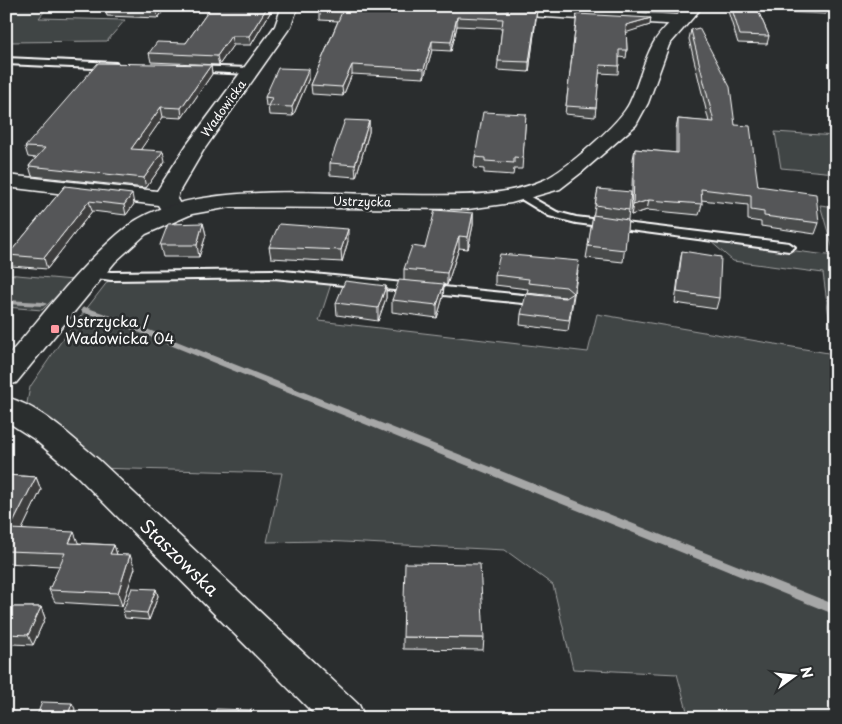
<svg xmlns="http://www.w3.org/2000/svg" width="842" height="724" font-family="'Playpen Sans',sans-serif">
  <rect width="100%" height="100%" fill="#2a2d2e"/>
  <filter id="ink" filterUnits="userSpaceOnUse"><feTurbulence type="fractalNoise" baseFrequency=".02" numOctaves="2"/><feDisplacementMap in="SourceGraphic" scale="10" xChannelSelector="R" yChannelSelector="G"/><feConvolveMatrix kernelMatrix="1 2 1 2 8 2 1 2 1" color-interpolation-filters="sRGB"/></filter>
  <g filter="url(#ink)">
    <g fill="#414445" stroke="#a0a2a2">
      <polygon points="6,6 49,6 39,18 125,20 107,41 6,42"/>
      <polygon points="775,132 836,136 836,173 781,168"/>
      <polygon points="820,205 836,207 836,718 689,718 677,674 573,669 553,585 505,550 324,541 267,542 282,473 95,468 27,403 30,387 60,343 108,281 258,277 331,284 319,321 588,352 597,314 834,354 823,273 733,261 709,240 835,256"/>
      <polygon points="6,274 73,280 42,310 6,307"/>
    </g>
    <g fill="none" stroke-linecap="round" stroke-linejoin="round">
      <g fill="#a6a7a7" fill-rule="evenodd">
        <polygon points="6,300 43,302 47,304 43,306 6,304"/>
        <polygon points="85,307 129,322 836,605 836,615 123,326 82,312 81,310 82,308"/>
      </g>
      <g stroke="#fff" stroke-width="4">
        <g id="lane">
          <polygon points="6,58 116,63 120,66 116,69 6,64"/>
          <polygon points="192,66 249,68 253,71 249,74 189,71 189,67"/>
          <polygon points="520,191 557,212 576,217 789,243 795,247 789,251 576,223 549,216 516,196 516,192"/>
          <polygon points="93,270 111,272 274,270 543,297 549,301 543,305 274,278 111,280 89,277 87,274 89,271"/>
        </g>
      </g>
      <g stroke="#fff" stroke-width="3">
        <g id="street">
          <polygon points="282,6 298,6 291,26 203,151 179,192 177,199 185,213 182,218 174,220 166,218 158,205 6,187 6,175 157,191 186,146 275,26"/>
          <polygon points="499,6 682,15 690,20 682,25 493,14 491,11"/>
          <path d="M6,397C42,407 71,437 99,460L359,705L365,718H318L77,476L34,439L6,421Z"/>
        </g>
      </g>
      <g stroke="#fff" stroke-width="3">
        <path id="secondary" d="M686,6H703L669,45L648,103L636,125L582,172L560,189L511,203L468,209L231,207L192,214L146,234L115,262L16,383L6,385V358C45,313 82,262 128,226C186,180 330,194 403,195C449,195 500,199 544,180C565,170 621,123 630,102C639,83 643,62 653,44C660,30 676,18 686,6Z"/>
      </g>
      <use href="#lane" fill="#2a2d2e" fill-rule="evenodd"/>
      <use href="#street" fill="#2a2d2e" fill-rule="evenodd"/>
      <use href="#secondary" fill="#2a2d2e" fill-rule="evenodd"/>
    </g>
    <g fill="#494b4c" stroke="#fff">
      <polygon points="167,6 158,18 107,16 105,8"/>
      <polygon points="212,6 274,6 251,45 233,45 219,65 151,62 149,53 186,43"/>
      <polygon points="578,6 670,6 669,12 578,8"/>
      <polygon points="727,6 828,6 826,14 758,11 769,36 767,44 738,43 727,8"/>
      <polygon points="537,10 529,72 497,70 502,28 457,26 451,51 432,50 424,78 352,74 343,96 312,94 311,85 338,21 320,20 320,11"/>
      <polygon points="577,14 650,25 626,32 627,50 626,58 619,57 618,74 599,73 595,117 565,114"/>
      <polygon points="691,30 735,125 758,186 819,223 815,234 761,226 761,222 748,220 748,205 701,200 702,204 699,215 647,210 631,215 633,159 635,149 676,153 676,129 678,119 709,122 689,39"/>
      <polygon points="211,65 212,74 182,118 163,117 140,150 165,161 146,188 32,176 29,166 36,158 28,157 25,147"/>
      <polygon points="309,78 293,116 269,115 268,106 266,106 265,97"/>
      <polygon points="526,114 522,169 514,169 513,175 484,173 484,169 474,168 475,157"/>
      <polygon points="369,121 369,132 356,177 330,175 330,163"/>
      <polygon points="65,186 134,204 126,215 92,211 47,269 11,266 8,255"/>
      <polygon points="598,189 629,210 623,262 586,258"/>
      <polygon points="473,213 473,225 468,249 459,248 447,285 444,285 443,297 437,318 392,312 392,300 404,281 404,269 425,248"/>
      <polygon points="203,223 206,235 199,257 163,257 160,245"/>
      <polygon points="348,241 342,262 271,258 269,247"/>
      <polygon points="682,251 719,298 716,309 675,303 680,262"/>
      <polygon points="578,271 568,331 520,325 521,314 565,297 527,293 528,289 495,285 495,275"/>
      <polygon points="386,286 386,298 378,321 337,315 336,303"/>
      <polygon points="6,475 36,477 41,490 22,529 78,543 114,545 117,555 135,568 122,606 55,602 49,590 60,566 6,563"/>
      <polygon points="156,589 158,596 149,620 125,618 123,611"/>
      <polygon points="6,607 41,607 45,618 33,645 13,644 9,651 6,651"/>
      <polygon points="403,637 484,638 483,650 403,649"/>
    </g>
    <g fill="#3c3d3e" stroke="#fff">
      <polygon points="159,6 167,6 158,18 156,9"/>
      <polygon points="268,6 274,6 251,45 249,36"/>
      <polygon points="537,10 536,19 529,72 529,62"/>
      <polygon points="457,17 457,26 451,51 451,42"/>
      <polygon points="651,18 650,25 625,33 626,25"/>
      <polygon points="231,36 233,45 219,65 217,56"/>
      <polygon points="432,41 432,50 424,78 424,69"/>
      <polygon points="211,65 212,74 182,118 181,108"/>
      <polygon points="352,65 352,74 343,96 342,87"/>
      <polygon points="309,69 309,78 293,116 292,107"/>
      <polygon points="161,107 163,117 134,159 131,149"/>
      <polygon points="369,121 369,132 356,177 355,165"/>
      <polygon points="163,151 165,161 146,188 144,178"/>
      <polygon points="132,194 134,204 126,215 124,205"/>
      <polygon points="649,200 647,210 631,215 633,205"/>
      <polygon points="89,201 92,211 47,269 44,258"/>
      <polygon points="473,213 473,225 468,249 468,237"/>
      <polygon points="203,223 206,235 199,257 197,245"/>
      <polygon points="348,229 348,241 342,262 341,250"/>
      <polygon points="459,236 459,248 447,285 447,273"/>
      <polygon points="444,284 443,297 437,318 437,305"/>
      <polygon points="386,286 386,298 378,321 378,308"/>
      <polygon points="36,477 41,490 16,542 10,529"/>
      <polygon points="74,532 79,545 69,543"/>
      <polygon points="114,545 118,558 110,554"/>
      <polygon points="130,555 135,568 122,606 118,593"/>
      <polygon points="156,589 158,596 149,620 147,613"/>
      <polygon points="41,607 45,618 33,645 28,635"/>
      <polygon points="7,634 13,644 9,651 6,646 6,636"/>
      <polygon points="72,703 75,709 72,718 67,718"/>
    </g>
    <g fill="#555758" stroke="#fff">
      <polygon points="107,6 159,6 156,9 105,8"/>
      <polygon points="212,6 268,6 249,36 231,36 217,56 149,53 157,42 186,43"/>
      <polygon points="322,6 402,6 537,10 529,62 498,61 503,19 457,17 451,42 432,41 424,69 352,65 342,87 311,85 342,12 320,11"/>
      <polygon points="731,6 756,6 769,36 740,35"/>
      <polygon points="577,14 651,18 626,25 627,50 619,50 619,66 600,65 596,108 566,106"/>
      <polygon points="699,28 730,87 735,125 750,126 758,186 816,194 819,223 764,216 764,212 751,210 751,195 701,189 702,204 649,200 633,205 635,149 678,153 678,119 714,122 691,30"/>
      <polygon points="98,63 211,65 181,108 161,107 131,149 163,151 144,178 29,166 45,148 25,147"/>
      <polygon points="278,68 309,69 292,107 268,106 272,98 265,97"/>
      <polygon points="483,112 526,114 523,158 514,157 514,163 485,161 485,158 475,157"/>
      <polygon points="345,120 369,121 355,165 330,163"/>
      <polygon points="65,186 132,194 124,205 89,201 44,258 8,255"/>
      <polygon points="598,189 631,192 629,210 595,205"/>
      <polygon points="435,210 473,213 468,237 459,236 447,273 404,269 412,246 425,248"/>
      <polygon points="593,215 628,220 625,250 588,246"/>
      <polygon points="203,223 197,245 160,245 168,224"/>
      <polygon points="279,224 348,229 341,250 269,247"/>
      <polygon points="682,251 721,257 719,298 677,292"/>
      <polygon points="500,254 579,261 569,320 521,314 526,294 565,298 573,293 566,287 528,283 529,279 495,275"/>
      <polygon points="399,280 444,284 437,305 392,300"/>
      <polygon points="345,281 386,286 378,308 336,303"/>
      <polygon points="6,475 36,477 10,529 74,532 69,543 114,545 110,554 130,555 118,593 49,590 65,553 6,551"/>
      <polygon points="405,563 480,564 484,638 403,637"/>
      <polygon points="132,588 156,589 147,613 123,611"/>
      <polygon points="6,607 41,607 28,635 7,634 6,636"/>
      <polygon points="42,702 72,703 67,718 36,718"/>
      <polygon points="216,709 252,710 251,714 275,715 275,718 214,718"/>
      <polygon points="500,715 606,717 607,718 497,718"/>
    </g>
  </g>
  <rect fill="#ff9aa2" stroke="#2a2d2e" stroke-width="2" x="50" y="324" width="10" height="10" rx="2.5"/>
  <g text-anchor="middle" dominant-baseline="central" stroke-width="5" stroke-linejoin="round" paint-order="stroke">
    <g font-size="12" fill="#fff" stroke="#2a2d2e">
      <text transform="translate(223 108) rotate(-54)">Wadowicka</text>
      <text transform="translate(362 201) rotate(1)">Ustrzycka</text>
    </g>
    <g font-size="15" fill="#fff" stroke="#2a2d2e" text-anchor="start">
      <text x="65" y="320">Ustrzycka /<tspan x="65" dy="17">Wadowicka 04</tspan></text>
    </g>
    <g font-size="18" fill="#fff" stroke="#2a2d2e">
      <text transform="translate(180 557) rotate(44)">Staszowska</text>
    </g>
  </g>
  <rect width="842" height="724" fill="none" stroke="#2a2d2e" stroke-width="25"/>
  <rect x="12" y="12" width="817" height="699" fill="none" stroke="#fff" stroke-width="2" filter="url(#ink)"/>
  <g transform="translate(794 676) rotate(75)" stroke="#2a2d2e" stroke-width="4" paint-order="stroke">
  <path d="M0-4L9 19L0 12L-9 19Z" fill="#ffffff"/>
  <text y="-8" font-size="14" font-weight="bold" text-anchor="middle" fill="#ffffff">N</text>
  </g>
</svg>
